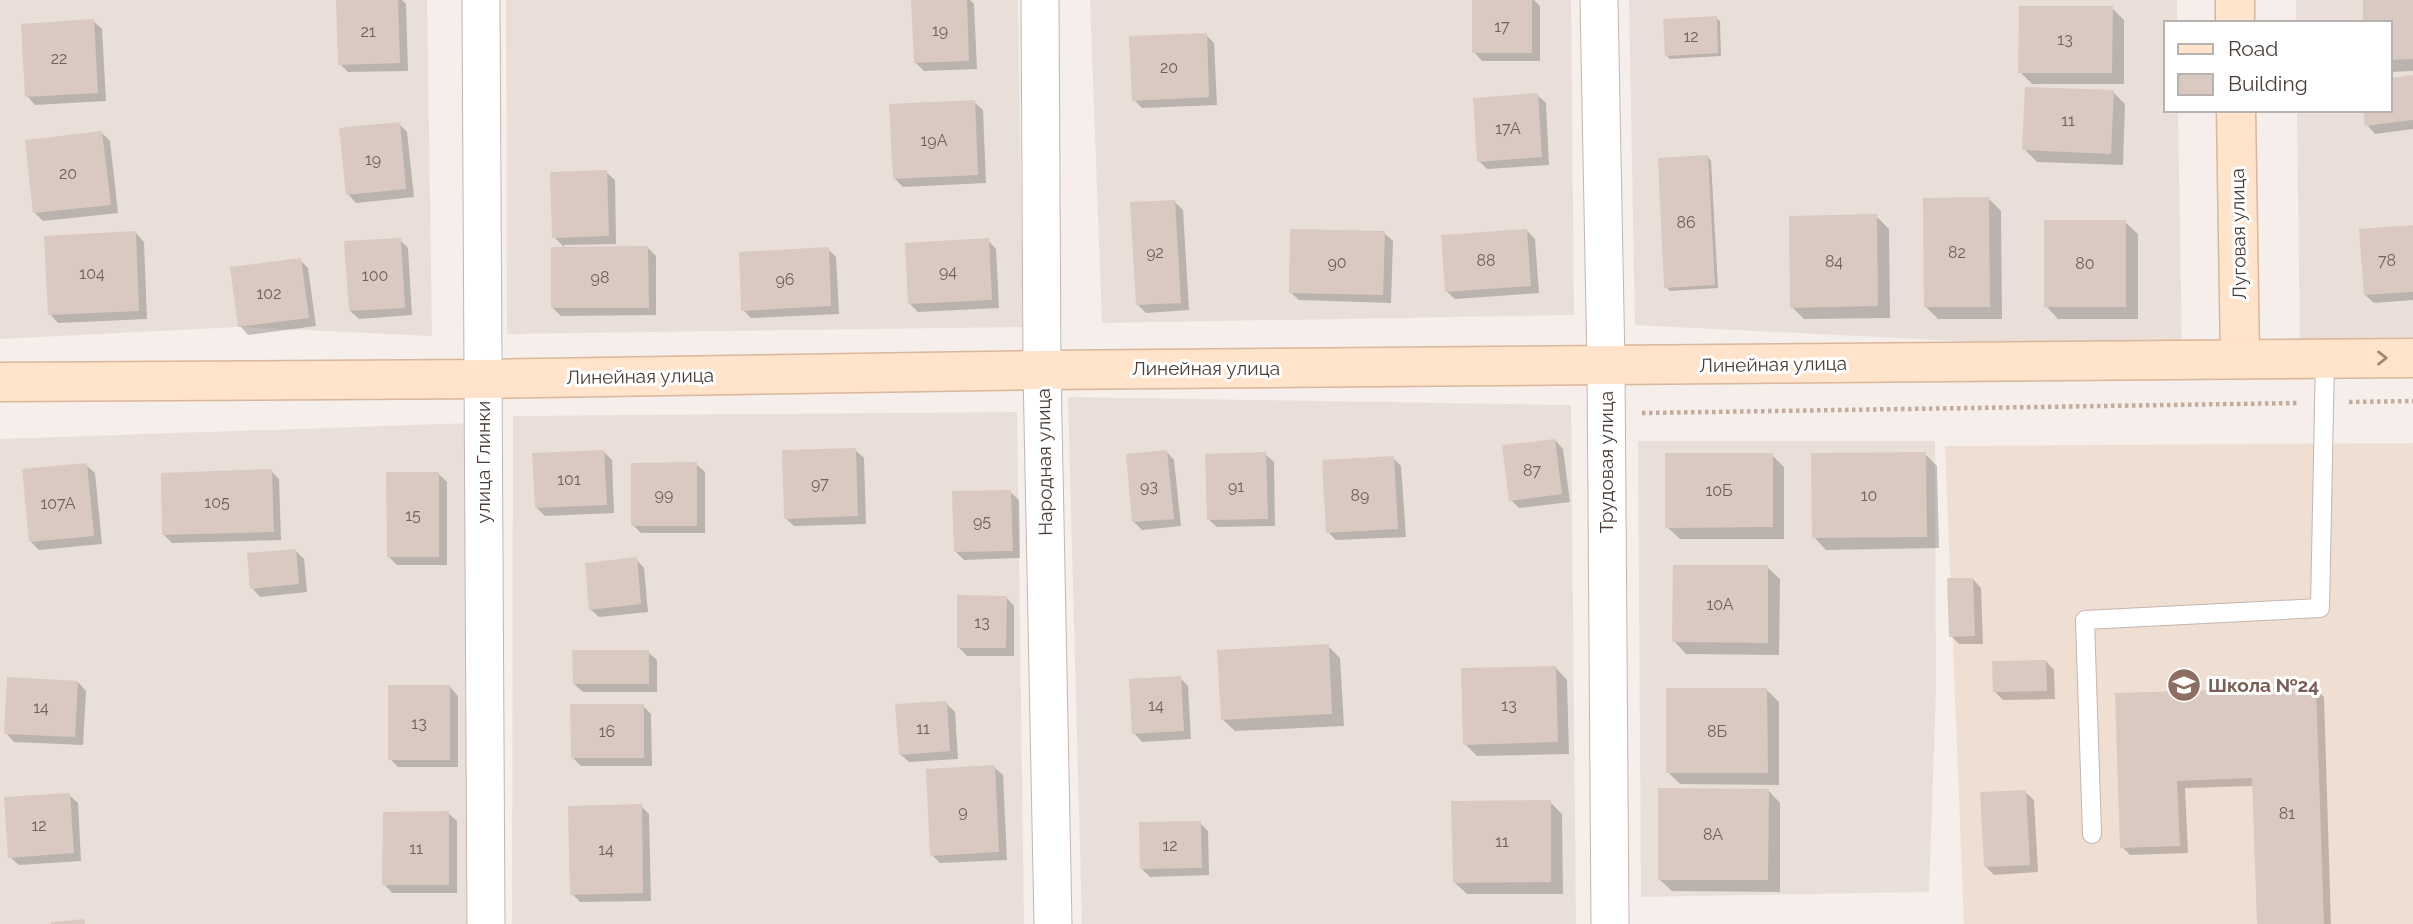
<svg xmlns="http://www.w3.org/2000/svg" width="2413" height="924" font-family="Raleway,sans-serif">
  <rect width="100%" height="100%" fill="#f5eeea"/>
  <g fill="#e9dfd8">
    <polygon points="0,0 427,0 432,336 238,327 0,339"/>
    <polygon points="506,0 1018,0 1023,327 507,334"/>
    <polygon points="1090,0 1571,0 1574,315 1102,323"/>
    <polygon points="1629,0 2177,0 2177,23 2166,23 2166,110 2178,110 2182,352 1635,325"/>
    <polygon points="2296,0 2413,0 2413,352 2300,352 2297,110 2390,110 2390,23 2296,23"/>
    <polygon points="1068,397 1571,405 1576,924 1082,924"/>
    <polygon points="1017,412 1024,924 512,924 513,416"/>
    <polygon points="472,423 472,924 0,924 0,439"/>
    <polygon points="1638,441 1935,441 1936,690 1929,892 1641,897"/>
  </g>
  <polygon fill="#efdfd3" points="2413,443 2413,924 1964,924 1945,446"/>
  <g fill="#0003">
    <polygon points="338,0 402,0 406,4 408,71 348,72 340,64"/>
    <polygon points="913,0 970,0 974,4 977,69 924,71 916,63"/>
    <polygon points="1474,0 1534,0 1540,6 1540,61 1482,61 1474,52"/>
    <polygon points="2365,0 2413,0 2413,71 2390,72 2390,23"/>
    <polygon points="2112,8 2124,20 2124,84 2032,84 2020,72"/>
    <polygon points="1716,18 1720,21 1721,56 1670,59 1666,55"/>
    <polygon points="93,21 102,29 106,101 35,105 27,96"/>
    <polygon points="1206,35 1214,43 1217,105 1142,108 1134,100"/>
    <polygon points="2413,77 2413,129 2375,134 2367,125 2390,110"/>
    <polygon points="2113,92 2125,104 2123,165 2037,162 2024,149"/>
    <polygon points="1537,95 1546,103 1549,165 1487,169 1479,161"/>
    <polygon points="974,102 983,110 986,183 903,187 894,178"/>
    <polygon points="399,124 407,132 414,197 356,203 348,194"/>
    <polygon points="102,133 110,141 118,213 43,221 35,213"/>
    <polygon points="1708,157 1711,161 1718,288 1670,291 1666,287"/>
    <polygon points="606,172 615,180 616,244 564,245 564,247 554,237"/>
    <polygon points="1989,199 2001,211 2002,319 1938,319 1926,307"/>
    <polygon points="1175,202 1183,210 1189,310 1146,313 1137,304"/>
    <polygon points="1876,216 1889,229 1890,318 1804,319 1792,307"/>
    <polygon points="2125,222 2138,234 2138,319 2058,319 2046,306"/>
    <polygon points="2413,227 2413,300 2374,303 2365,295"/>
    <polygon points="1527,231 1535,239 1539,293 1455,299 1446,291"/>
    <polygon points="136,233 144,242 147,319 58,323 50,314"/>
    <polygon points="1384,233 1393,241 1391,303 1299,300 1290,292"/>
    <polygon points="400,240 408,248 412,315 359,319 350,311"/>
    <polygon points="988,240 996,249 999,308 918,312 910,304"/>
    <polygon points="648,248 656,256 656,315 561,316 553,308"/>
    <polygon points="828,249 836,257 839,314 751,318 743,310"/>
    <polygon points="300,260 308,268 316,326 248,335 240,326"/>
    <polygon points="1555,440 1563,449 1570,502 1519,508 1511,500"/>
    <polygon points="855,450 864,458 866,524 794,526 785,518"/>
    <polygon points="603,451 612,460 614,513 545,516 536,507"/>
    <polygon points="1166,451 1174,460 1181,526 1142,530 1134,522"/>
    <polygon points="1265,454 1274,462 1275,526 1217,527 1208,519"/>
    <polygon points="1925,454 1937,466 1939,548 1826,550 1814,537"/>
    <polygon points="1772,455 1784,467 1784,539 1680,539 1667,527"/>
    <polygon points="1393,458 1401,466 1406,537 1336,540 1328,532"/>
    <polygon points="696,464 705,472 705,533 641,533 633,525"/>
    <polygon points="86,465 95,473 102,544 39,550 31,542"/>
    <polygon points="271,471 279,479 281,540 172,543 164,535"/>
    <polygon points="438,473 447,482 447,565 397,565 389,557"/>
    <polygon points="1010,492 1019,500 1020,558 964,560 955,551"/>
    <polygon points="295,550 304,559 307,592 260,597 252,588"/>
    <polygon points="636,559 644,568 648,612 599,617 590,609"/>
    <polygon points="1767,567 1780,579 1779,655 1686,654 1674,641"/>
    <polygon points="1973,579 1981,588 1983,644 1959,644 1951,636"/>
    <polygon points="1006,597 1014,606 1014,656 967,656 958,647"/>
    <polygon points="1328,646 1340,658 1344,726 1235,731 1222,719"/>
    <polygon points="648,652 657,660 657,692 583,692 574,684"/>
    <polygon points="2046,661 2054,670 2055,699 2003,700 1994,691"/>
    <polygon points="1555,667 1567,680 1569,754 1477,756 1465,744"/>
    <polygon points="1180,678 1188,686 1191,739 1142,742 1134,733"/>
    <polygon points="78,682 86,691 83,745 14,742 6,733"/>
    <polygon points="450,687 458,696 458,767 398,767 390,759"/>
    <polygon points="2315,688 2324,697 2331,924 2259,924 2254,786 2185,788 2188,853 2130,855 2122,847 2116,695"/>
    <polygon points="1767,690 1779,702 1779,785 1680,784 1668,772"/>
    <polygon points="946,703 955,712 958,759 909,762 900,754"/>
    <polygon points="643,706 651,714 652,766 581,766 573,758"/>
    <polygon points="994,767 1003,775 1007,860 940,863 932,855"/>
    <polygon points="1768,790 1780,803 1780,892 1672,891 1659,879"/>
    <polygon points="2025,792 2034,800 2038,872 1994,875 1985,866"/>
    <polygon points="69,795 78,803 81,861 19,865 10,857"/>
    <polygon points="1550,802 1562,814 1563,894 1467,894 1454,882"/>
    <polygon points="641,806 649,814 651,901 580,902 572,894"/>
    <polygon points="448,813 457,821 457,893 392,893 384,884"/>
    <polygon points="1200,823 1208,831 1209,875 1150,877 1142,869"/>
  </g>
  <g fill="#dac9c1">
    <polygon points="336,0 398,0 400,63 338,65"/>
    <polygon points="911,0 967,0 969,61 914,63"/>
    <rect x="1472" y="0" width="60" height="53"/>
    <polygon points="2363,0 2413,0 2413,59 2390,60 2390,23 2363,23"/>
    <polygon points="2019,6 2113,6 2112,73 2018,73"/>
    <polygon points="1717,16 1718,53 1665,56 1663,19"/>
    <polygon points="94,19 98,93 25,97 21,24"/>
    <polygon points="1207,33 1209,97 1132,101 1129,36"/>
    <polygon points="2413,75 2413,120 2365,126 2363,110 2390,110 2390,78"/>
    <polygon points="2025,87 2114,90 2111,154 2022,150"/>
    <polygon points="1538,93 1542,157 1477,162 1473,98"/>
    <polygon points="975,100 978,175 893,179 889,104"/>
    <polygon points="400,122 406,189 346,195 339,128"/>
    <polygon points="102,131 111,205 33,213 25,140"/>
    <polygon points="1708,155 1715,285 1664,288 1658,158"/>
    <polygon points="607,170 609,236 552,238 550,172"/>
    <polygon points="1989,197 1990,307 1924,307 1923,198"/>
    <polygon points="1175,200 1181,303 1136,305 1130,202"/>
    <polygon points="1877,214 1878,306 1790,308 1789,216"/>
    <rect x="2044" y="220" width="82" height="87"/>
    <polygon points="2413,225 2413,292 2364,295 2359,229"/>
    <polygon points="1290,229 1385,231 1383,295 1289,293"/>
    <polygon points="1527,229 1531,286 1445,292 1441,235"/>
    <polygon points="136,231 139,311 48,315 44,236"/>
    <polygon points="401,238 405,308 349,311 344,241"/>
    <polygon points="989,238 992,300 908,304 905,243"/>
    <polygon points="648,246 649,308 551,308 551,247"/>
    <polygon points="829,247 831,306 741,311 739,252"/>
    <polygon points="301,258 309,318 238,327 230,267"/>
    <polygon points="1555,439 1562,494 1509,501 1502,445"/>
    <polygon points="856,448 858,516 784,519 782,450"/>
    <polygon points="604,450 607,505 535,508 532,453"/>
    <polygon points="1167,450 1174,519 1132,522 1126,454"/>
    <polygon points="1266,452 1268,519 1207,520 1205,454"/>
    <polygon points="1926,452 1927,537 1812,538 1811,453"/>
    <polygon points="1665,453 1773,453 1773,527 1665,528"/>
    <polygon points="1394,456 1398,529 1326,533 1322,460"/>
    <polygon points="697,462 697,526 631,526 631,463"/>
    <polygon points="87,463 94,536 29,542 22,469"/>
    <polygon points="272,469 274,532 162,535 161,473"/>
    <polygon points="386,472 439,472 439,557 387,557"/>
    <polygon points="1011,490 1013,551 954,552 952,491"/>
    <polygon points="296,549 299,584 250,589 247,553"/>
    <polygon points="637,557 641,604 589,610 585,563"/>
    <polygon points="1673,565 1768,565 1768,643 1672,642"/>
    <polygon points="1947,578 1973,578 1975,636 1949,637"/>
    <polygon points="957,595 1007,596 1006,648 957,648"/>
    <polygon points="1329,644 1332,714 1221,720 1217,650"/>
    <polygon points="572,650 649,650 649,684 573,684"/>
    <polygon points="2046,660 2047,691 1993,692 1992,661"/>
    <polygon points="1556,666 1558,742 1463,745 1461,668"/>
    <polygon points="1181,676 1184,731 1132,734 1129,679"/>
    <polygon points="7,677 78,681 75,737 4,734"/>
    <rect x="388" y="685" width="62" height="75"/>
    <polygon points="2316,687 2324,924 2257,924 2252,778 2177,781 2180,846 2120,848 2115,693"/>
    <polygon points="1666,688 1767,688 1768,773 1666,773"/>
    <polygon points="947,701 950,751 899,755 895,704"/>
    <polygon points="570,704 644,704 644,758 571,758"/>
    <polygon points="995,765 999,852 930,856 926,769"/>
    <polygon points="1658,788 1769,789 1768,880 1658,880"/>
    <polygon points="2026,790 2030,865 1984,867 1980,792"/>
    <polygon points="70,793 74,853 8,858 4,797"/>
    <polygon points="1551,800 1551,882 1453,883 1451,801"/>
    <polygon points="642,804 643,893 570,895 568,806"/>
    <polygon points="449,811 449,885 382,885 383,812"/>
    <polygon points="1201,821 1202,868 1140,869 1139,822"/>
    <polygon points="84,919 85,924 51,924 51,922"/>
  </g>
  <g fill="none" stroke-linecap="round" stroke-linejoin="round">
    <g stroke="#c4b6af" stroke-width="20">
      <polyline id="lane" points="2092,834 2085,620 2320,608 2325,358"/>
    </g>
    <g stroke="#c4b6af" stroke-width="39">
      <g id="street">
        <polyline points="481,0 486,924"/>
        <polyline points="1040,0 1042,370 1053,924"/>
        <polyline points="1599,0 1606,365 1610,924"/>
      </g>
    </g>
    <g stroke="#dab69a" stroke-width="41">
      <g id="secondary">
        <polyline points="2235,0 2235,23"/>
        <polyline points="2236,110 2240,359"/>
        <polyline points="0,382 483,379 1042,370 2413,358"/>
      </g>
    </g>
    <g stroke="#c4ab9c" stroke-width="4.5" stroke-dasharray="3.5 3.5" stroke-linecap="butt">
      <polyline points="2349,402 2413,401"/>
      <polyline points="1642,413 2298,403"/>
    </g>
    <use href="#lane" stroke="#fff" stroke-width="18"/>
    <use href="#street" stroke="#fff" stroke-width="37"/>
    <use href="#secondary" stroke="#ffe3ca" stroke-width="38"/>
  </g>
  <defs><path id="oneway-chevron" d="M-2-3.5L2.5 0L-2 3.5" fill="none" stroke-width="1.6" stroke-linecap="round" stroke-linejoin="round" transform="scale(1.75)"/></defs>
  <use stroke="#9b8879" href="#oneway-chevron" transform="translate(2382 358)"/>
  <defs>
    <g id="school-disc" transform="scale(1.75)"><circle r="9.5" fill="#8d6e63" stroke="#fff"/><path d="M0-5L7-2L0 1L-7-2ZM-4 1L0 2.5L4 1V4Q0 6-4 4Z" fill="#fff"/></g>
  </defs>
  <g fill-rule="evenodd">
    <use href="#school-disc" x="2184" y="685"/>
  </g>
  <g text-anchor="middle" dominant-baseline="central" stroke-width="6" stroke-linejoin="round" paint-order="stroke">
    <g font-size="16" fill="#6e605a">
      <text x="1502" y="26">17</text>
      <text x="940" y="30">19</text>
      <text x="368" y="31">21</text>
      <text x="1691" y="36">12</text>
      <text x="2065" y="39">13</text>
      <text x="59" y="58">22</text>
      <text x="1169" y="67">20</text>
      <text x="2068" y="120">11</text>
      <text x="1508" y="128">17А</text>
      <text x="934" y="140">19А</text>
      <text x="373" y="159">19</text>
      <text x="68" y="173">20</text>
      <text x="1686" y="222">86</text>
      <text x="1155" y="252">92</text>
      <text x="1957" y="252">82</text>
      <text x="1486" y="260">88</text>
      <text x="2387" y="260">78</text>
      <text x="1834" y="261">84</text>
      <text x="1337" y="262">90</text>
      <text x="2085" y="263">80</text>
      <text x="948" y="271">94</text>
      <text x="92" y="273">104</text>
      <text x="375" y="275">100</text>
      <text x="600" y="277">98</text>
      <text x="785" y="279">96</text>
      <text x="269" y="293">102</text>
      <text x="1532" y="470">87</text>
      <text x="569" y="479">101</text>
      <text x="820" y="483">97</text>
      <text x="1149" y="486">93</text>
      <text x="1236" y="486">91</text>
      <text x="1719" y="490">10Б</text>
      <text x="664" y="494">99</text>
      <text x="1360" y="495">89</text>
      <text x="1869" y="495">10</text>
      <text x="217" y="502">105</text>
      <text x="58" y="503">107А</text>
      <text x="413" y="515">15</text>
      <text x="982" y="521">95</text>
      <text x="1720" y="604">10А</text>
      <text x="982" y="622">13</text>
      <text x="1156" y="705">14</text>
      <text x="1509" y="705">13</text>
      <text x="41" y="707">14</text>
      <text x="419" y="723">13</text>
      <text x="923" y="728">11</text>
      <text x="607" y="731">16</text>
      <text x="1717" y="731">8Б</text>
      <text x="963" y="811">9</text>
      <text x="2287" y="813">81</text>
      <text x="39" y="825">12</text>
      <text x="1713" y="834">8А</text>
      <text x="1502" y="841">11</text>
      <text x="1170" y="845">12</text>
      <text x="416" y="848">11</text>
      <text x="606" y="849">14</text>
    </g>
    <g font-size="19" fill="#4a3d37" stroke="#fff">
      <text transform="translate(2238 234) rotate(-91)">Луговая улица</text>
      <text transform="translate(1773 364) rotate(-1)">Линейная улица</text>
      <text x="1206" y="368">Линейная улица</text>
      <text transform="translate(640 376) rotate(-1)">Линейная улица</text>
      <text transform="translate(483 462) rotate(-90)">улица Глинки</text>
      <text transform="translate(1044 462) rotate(-91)">Народная улица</text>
      <text transform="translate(1606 462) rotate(-90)">Трудовая улица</text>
    </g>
    <g font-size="19" font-weight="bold" fill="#785e54" stroke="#fff" text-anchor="start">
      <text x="2208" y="685">Школа №24</text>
    </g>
  </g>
  <rect x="2164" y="21" width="228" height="91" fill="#ffffff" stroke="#b7b1af" stroke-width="2"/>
  <rect x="2178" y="44" width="35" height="10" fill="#ffe3ca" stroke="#b7b1af" stroke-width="2"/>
  <text x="2228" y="56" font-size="21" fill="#4a3d37">Road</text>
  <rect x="2178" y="74" width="35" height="21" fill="#dac9c1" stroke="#b7b1af" stroke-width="2"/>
  <text x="2228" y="91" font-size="21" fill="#4a3d37">Building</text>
</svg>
